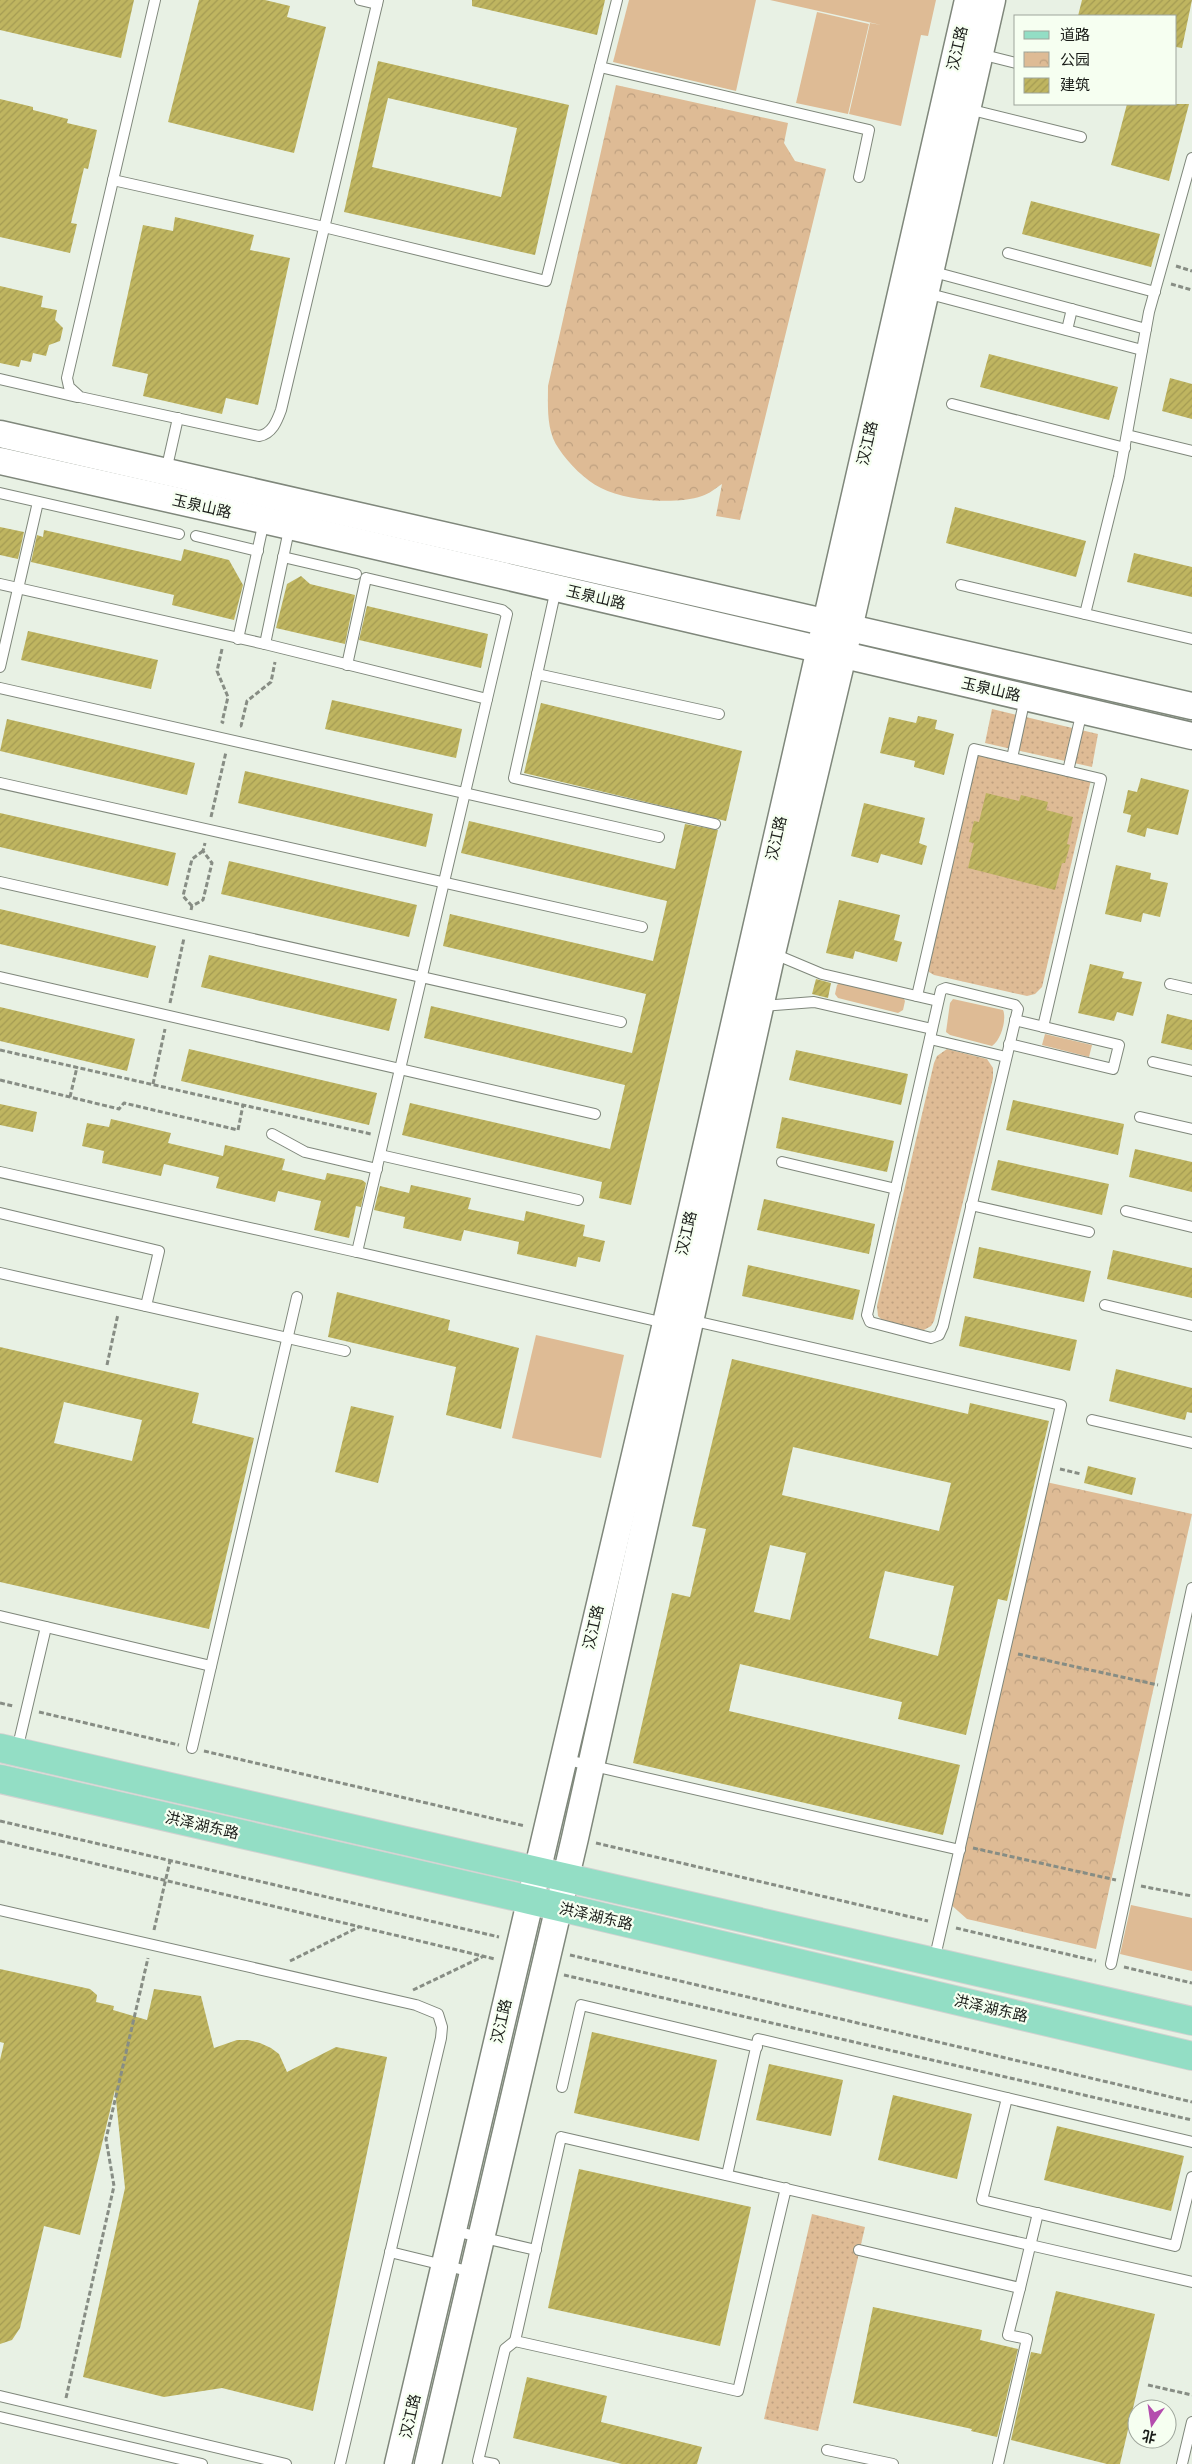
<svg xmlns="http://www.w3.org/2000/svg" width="1192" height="2464" font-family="Mulish,'Noto Sans SC',sans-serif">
  <defs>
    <pattern id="park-crowns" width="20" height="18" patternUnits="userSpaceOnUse" patternTransform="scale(1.25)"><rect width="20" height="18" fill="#debb95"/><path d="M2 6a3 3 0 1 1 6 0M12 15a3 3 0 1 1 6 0" fill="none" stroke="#bea080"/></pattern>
    <pattern id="garden-dots" width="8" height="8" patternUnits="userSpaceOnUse" patternTransform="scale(1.25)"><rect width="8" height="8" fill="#debb95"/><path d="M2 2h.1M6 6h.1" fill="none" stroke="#bea080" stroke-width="1.8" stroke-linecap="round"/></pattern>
    <pattern id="building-hatch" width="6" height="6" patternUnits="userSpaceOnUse" patternTransform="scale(1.25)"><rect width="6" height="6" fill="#bfb560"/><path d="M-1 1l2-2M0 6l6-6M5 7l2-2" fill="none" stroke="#a49b53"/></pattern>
  </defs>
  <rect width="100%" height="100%" fill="#e8f1e4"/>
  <g fill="#debb95">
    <polygon points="629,0 756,0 736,91 613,62"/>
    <polygon points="770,0 936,0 928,36 921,35 901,126 849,114 870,23 881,25"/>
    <polygon points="817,12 869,24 848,114 796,103"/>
    <polygon points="841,982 903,997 905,1001 903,1010 898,1013 838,998 835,994 837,985"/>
    <path d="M953,999L1003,1010C1007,1019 1001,1040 992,1046L950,1035L946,1032L950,1003Z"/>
    <polygon points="1045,1034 1092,1045 1089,1057 1042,1045"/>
    <polygon points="536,1335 624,1355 601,1458 512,1438"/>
    <polygon points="1131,1905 1192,1918 1192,1971 1120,1954"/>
  </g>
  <g fill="url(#park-crowns)">
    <path d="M616,85L788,123L784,143L795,161L826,169L740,520L716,516L722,484C716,488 709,494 702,496C675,505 627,501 601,488C585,480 569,464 559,449C546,431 548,407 548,386Z"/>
    <polygon points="1046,1482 1192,1514 1096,1949 967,1919 949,1903"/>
  </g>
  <g fill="url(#garden-dots)">
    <polygon points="992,709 1098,734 1092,767 985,743"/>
    <polygon points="978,755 1091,780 1042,987 1035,994 1027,996 934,975 929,972 928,968"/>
    <polygon points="947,1049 987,1059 993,1068 993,1078 934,1321 931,1326 922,1331 882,1320 878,1316 877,1306 934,1063 937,1056"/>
    <polygon points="812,2214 865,2227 818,2431 764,2419"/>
  </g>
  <g fill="url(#building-hatch)" fill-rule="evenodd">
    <polygon points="0,0 134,0 121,58 0,30"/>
    <polygon points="199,0 265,0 290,6 287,17 326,27 294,153 168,122"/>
    <polygon points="472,0 605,0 597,35 472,6"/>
    <polygon points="1082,0 1192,0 1182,48 1176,47 1176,16 1078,16"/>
    <path d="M378,61L569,105L535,255L344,212ZM388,98L517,128L501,197L372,167Z"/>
    <polygon points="0,99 33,107 33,110 68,119 67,123 97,130 88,169 84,168 71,223 77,224 70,253 0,237"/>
    <polygon points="1127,104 1189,104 1169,181 1111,165"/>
    <polygon points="1031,201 1160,234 1151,267 1022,234"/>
    <polygon points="175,217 254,235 250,250 290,258 258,405 226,398 222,414 143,396 148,374 112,366 143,225 173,231"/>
    <polygon points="0,286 43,296 41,307 57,310 55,320 63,328 60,341 49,345 46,356 33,353 31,362 21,360 19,367 0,363"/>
    <polygon points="989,354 1118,387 1109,420 980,387"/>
    <polygon points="1170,378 1192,384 1192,419 1162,411"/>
    <polygon points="955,507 1086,541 1076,577 946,543"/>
    <polygon points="0,527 24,532 18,559 0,555"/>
    <polygon points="44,530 181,561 184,549 229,560 243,585 234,620 172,605 174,595 31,562 37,535 43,537"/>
    <polygon points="1134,553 1192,567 1192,597 1127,582"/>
    <polygon points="301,576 310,584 355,595 345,644 276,628 287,584"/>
    <polygon points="367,606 488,634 481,668 359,640"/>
    <polygon points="28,631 158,660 151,689 21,660"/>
    <polygon points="332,700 462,729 456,758 325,729"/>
    <polygon points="541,703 742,751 726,821 524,773"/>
    <polygon points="918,716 937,720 935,729 954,734 944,775 914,767 915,761 880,753 889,717 916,723"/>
    <polygon points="7,719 195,763 187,795 0,751"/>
    <polygon points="245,771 433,814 426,847 238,803"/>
    <polygon points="1141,778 1189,790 1178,835 1147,828 1145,837 1127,832 1131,815 1123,813 1128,790 1137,792"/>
    <polygon points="986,793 1019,801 1021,795 1048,802 1046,810 1073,817 1067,844 1070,845 1065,863 1062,863 1055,890 968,868 974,843 969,842 974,821 979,822"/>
    <polygon points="864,803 925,818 919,843 927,846 922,865 881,854 878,863 851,856"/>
    <polygon points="0,813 176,853 168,886 0,847"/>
    <polygon points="469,821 675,869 685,824 718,830 631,1205 599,1198 602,1182 402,1135 410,1103 610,1149 625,1085 424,1038 431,1006 632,1053 646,994 443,946 450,914 653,961 667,901 461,853"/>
    <polygon points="229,861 417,905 409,937 221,894"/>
    <polygon points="1116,865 1151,873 1150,879 1168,883 1160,917 1143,913 1141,922 1105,914"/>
    <polygon points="839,900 900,915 894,940 902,942 897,962 855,951 853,959 826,953"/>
    <polygon points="0,909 156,946 148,978 0,944"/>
    <polygon points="209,955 397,999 389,1031 201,987"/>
    <polygon points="1090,964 1124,972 1122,978 1142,982 1133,1016 1117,1012 1114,1021 1078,1013"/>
    <polygon points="816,979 831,983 828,998 812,994"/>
    <polygon points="0,1007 135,1039 127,1071 0,1041"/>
    <polygon points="1167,1014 1192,1020 1192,1050 1161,1043"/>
    <polygon points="189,1049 377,1093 369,1125 181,1081"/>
    <polygon points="796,1050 908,1074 901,1105 789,1080"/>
    <polygon points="1013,1100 1124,1124 1118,1155 1006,1130"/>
    <polygon points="0,1104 37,1112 33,1132 0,1125"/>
    <polygon points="782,1117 894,1141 887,1172 776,1148"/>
    <polygon points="111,1119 171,1133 168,1143 223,1156 225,1145 285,1159 282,1170 325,1180 327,1173 362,1180 366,1183 361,1207 356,1206 349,1238 314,1230 321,1201 278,1191 275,1202 216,1188 219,1177 164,1164 161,1176 102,1163 104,1151 82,1146 87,1123 109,1127"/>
    <polygon points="1135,1149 1192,1162 1192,1192 1129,1177"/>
    <polygon points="998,1160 1109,1184 1102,1215 991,1190"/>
    <polygon points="411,1185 471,1198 468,1209 524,1221 526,1211 585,1225 583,1236 605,1241 600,1262 578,1257 576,1267 517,1254 519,1242 464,1230 461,1241 403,1228 405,1217 374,1210 380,1186 409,1193"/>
    <polygon points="764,1199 875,1224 869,1254 757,1230"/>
    <polygon points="979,1247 1091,1271 1084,1302 973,1278"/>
    <polygon points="1113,1250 1192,1268 1192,1298 1107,1279"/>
    <polygon points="748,1265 860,1290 853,1320 742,1296"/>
    <polygon points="337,1292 450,1320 448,1330 519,1348 501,1429 446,1415 456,1367 328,1337"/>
    <polygon points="965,1316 1077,1340 1070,1371 959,1346"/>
    <path d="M0,1347L199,1393L192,1423L254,1438L209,1629L0,1582ZM64,1402L142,1420L132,1461L54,1443Z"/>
    <path d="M732,1359L968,1414L970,1403L1049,1421L1007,1601L998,1599L966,1735L898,1719L902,1702L740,1664L729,1711L960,1765L943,1835L633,1763L672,1593L690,1597L706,1529L692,1526ZM793,1447L951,1483L939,1531L782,1495ZM770,1545L806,1553L790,1620L754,1612ZM885,1571L954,1586L938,1656L869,1638Z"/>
    <polygon points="1116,1369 1192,1388 1192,1413 1187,1412 1185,1420 1109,1401"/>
    <polygon points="351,1406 394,1416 378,1483 335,1472"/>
    <polygon points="1088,1466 1136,1478 1132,1495 1084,1483"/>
    <polygon points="0,1969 90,1989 97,1995 96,2002 114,2006 113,2010 147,2020 154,1989 201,1996 214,2048 237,2040 248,2040 260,2043 271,2048 279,2054 287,2072 336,2047 387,2057 313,2411 222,2388 164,2397 83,2377 125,2188 115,2090 80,2235 44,2226 20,2328 12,2340 0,2344 0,2060 4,2043 0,2042"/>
    <polygon points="592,2032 717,2060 699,2141 574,2113"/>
    <polygon points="769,2064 843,2080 831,2136 756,2120"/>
    <polygon points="893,2095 972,2114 957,2179 878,2160"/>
    <polygon points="1057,2126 1184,2156 1171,2211 1044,2180"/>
    <polygon points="579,2169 751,2207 720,2346 548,2308"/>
    <polygon points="1056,2291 1155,2314 1120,2464 1107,2464 1011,2440 1031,2352 1041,2354"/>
    <polygon points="873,2307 982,2330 980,2340 1018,2349 997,2437 971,2431 972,2429 853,2403"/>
    <polygon points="527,2377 607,2396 601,2422 702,2447 697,2464 622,2464 513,2438"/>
  </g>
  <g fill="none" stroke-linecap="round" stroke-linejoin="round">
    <g stroke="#7f877b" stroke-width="12">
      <g id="service">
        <path d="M155,0L67,378L69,387L80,397L259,436C272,434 277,421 281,410L378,0"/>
        <polyline points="360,0 377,4"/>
        <polyline points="617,0 600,67 869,130 859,177"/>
        <polyline points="980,54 1016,63"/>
        <polyline points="968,109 1081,137"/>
        <polyline points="113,180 324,227 546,281 600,67"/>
        <polyline points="1008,253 1155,292"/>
        <polyline points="930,271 1146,329"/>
        <polyline points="926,293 1142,350"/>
        <polyline points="1067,330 1072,309"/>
        <polyline points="0,379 77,397"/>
        <polyline points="952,404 1125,448"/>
        <polyline points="1127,435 1192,451"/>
        <polyline points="166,471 178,418"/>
        <polyline points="0,493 179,534"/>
        <polyline points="196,536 258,551"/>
        <polyline points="283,557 356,574"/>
        <polyline points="0,584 265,644 487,699 357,1252 0,1172"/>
        <polyline points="961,585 1192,639"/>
        <polyline points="556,589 514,778 715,824"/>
        <polyline points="1085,614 1119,477 1149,312 1192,158"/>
        <polyline points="238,639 264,521"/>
        <polyline points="265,644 290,525"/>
        <polyline points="347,665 366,578 502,610 507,614 487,699"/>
        <polyline points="0,667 38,502"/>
        <polyline points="537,674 719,714"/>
        <polyline points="0,688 659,837"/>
        <polyline points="1012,758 1025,698"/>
        <polyline points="1068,771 1082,711"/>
        <polyline points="0,783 642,927"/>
        <polyline points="0,882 621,1022"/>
        <polyline points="772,953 822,974 938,1001"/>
        <polyline points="0,977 595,1114"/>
        <polyline points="1170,984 1192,989"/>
        <polygon points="946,988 1015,1005 1018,1009 943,1326 939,1335 931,1338 870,1322 867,1315 941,990"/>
        <polyline points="917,996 974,749 1101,779 1043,1027"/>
        <polyline points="762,1006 814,1002 932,1029"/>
        <polyline points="930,1039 1006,1057"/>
        <polyline points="1009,1044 1113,1069 1119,1045 1015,1020"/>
        <polyline points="1153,1062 1192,1071"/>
        <polyline points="1140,1117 1192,1129"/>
        <polyline points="272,1134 305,1152 377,1169"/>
        <polyline points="380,1155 578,1200"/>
        <polyline points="782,1162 896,1189"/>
        <polyline points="971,1205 1089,1232"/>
        <polyline points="1126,1211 1192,1227"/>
        <polyline points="0,1213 159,1251 146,1306"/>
        <polyline points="357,1252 665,1323"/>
        <polyline points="0,1273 345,1351"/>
        <polyline points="1105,1305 1192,1326"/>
        <polyline points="690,1320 1061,1405 934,1961"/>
        <polyline points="1092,1420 1192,1443"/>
        <polyline points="0,1616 211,1666"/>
        <polyline points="192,1748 297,1297"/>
        <polyline points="17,1750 46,1627"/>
        <polyline points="563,1759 960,1850"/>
        <polyline points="0,1910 416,2005 438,2014 442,2027 441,2038 340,2464"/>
        <polyline points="1111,1964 1192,1588"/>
        <polyline points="562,2087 581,2005 757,2047"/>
        <polyline points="1007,2098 982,2200 1175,2246 1192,2177"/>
        <polyline points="727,2175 758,2039 1192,2142"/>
        <path d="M786,2188L738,2391L515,2341L561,2137C710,2171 859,2205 1008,2240L1030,2245L1192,2282"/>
        <polyline points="454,2231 536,2250"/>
        <polyline points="859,2250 1020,2288 1038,2213"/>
        <polyline points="390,2252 472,2272"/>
        <polyline points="0,2396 286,2464"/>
        <polyline points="0,2417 202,2464"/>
        <polyline points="827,2450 893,2464"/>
        <polyline points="494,2464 478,2461 505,2349 515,2341"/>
        <polyline points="998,2464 1027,2339 1008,2335 1020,2288"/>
        <polyline points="1182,2464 1192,2422"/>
      </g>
    </g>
    <g stroke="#7f877b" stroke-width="29">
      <g id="tertiary">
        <polyline points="0,434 1192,706"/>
        <polyline points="0,461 290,526 1192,736"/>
        <polyline points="398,2464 666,1323 968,0"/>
        <polyline points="428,2464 575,1838 772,953 843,655 992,0"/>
      </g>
    </g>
    <g stroke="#d1d2d1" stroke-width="30">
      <g id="primary">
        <polyline points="0,1748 1192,2021"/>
        <polyline points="0,1779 530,1900 1192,2056"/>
      </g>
    </g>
    <g stroke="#878d84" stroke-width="3" stroke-dasharray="5 2.5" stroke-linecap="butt">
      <polyline points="1176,266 1192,271"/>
      <polyline points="1171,284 1192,290"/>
      <polyline points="222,649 217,671 228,697 222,722 224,723"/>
      <polyline points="240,726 241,726 247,701 271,682 275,662"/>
      <polyline points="211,817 226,752"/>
      <polyline points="192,906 183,896 192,859 203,851"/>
      <polyline points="191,910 192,906 203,900 212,863 203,851 205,843"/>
      <polyline points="170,1003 184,938"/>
      <polyline points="0,1050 371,1134"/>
      <polyline points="0,1080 119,1109 124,1103 238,1130 243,1105"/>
      <polyline points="153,1084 165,1029"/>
      <polyline points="70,1097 77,1067"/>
      <polyline points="107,1365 118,1314"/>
      <polyline points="1060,1469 1081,1474"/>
      <polyline points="1018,1654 1158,1685"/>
      <polyline points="0,1703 13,1706"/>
      <polyline points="39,1712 179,1745"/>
      <polyline points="204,1751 525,1826"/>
      <polyline points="0,1821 499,1937"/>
      <polyline points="0,1841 495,1959"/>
      <polyline points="596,1843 928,1921"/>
      <polyline points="973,1848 1116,1880"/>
      <polyline points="1141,1886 1192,1896"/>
      <polyline points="956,1928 1096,1961"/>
      <polyline points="154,1930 170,1861"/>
      <polyline points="570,1955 1192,2102"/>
      <polyline points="290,1961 359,1927"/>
      <polyline points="1124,1967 1192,1983"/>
      <polyline points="564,1975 1192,2120"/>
      <polyline points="413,1990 484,1956"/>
      <polyline points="1148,2385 1192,2395"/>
      <polyline points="66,2398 114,2186 106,2139 148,1958"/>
    </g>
    <use href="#service" stroke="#fff" stroke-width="10"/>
    <use href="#tertiary" stroke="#fff" stroke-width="26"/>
    <use href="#primary" stroke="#93dec5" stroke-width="28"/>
  </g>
  <g text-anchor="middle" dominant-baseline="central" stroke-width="4.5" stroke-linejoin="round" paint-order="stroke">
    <g font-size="15" fill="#1a1d19" stroke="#f6fff1">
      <text transform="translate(957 48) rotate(-77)">汉江路</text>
      <text transform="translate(867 443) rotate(-77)">汉江路</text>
      <text transform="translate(202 506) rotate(13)">玉泉山路</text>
      <text transform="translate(596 597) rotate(13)">玉泉山路</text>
      <text transform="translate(991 689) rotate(13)">玉泉山路</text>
      <text transform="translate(776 838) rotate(-77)">汉江路</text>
      <text transform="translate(686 1233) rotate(-77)">汉江路</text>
      <text transform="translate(593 1627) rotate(-77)">汉江路</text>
      <text transform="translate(202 1825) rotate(13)">洪泽湖东路</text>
      <text transform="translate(596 1916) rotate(13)">洪泽湖东路</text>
      <text transform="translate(991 2008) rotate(13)">洪泽湖东路</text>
      <text transform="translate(501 2021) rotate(-77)">汉江路</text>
      <text transform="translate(410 2416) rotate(-77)">汉江路</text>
    </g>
  </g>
  <rect x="1014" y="15" width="162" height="90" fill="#f6fff1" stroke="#9ea59b"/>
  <rect x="1024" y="31" width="25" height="8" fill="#93dec5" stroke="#9ea59b"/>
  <text x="1060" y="40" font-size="15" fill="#1a1d19">道路</text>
  <rect x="1024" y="52" width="25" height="15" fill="url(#park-crowns)" stroke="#9ea59b"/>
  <text x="1060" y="65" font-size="15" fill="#1a1d19">公园</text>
  <rect x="1024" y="78" width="25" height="15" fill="url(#building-hatch)" stroke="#9ea59b"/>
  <text x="1060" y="90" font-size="15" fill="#1a1d19">建筑</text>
  <g transform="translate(1152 2424) rotate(193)"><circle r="24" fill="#f6fff1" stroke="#9ea59b"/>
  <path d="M0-4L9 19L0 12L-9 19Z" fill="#b44cae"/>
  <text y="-8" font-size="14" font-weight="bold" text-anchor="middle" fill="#1a1d19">北</text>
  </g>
</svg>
